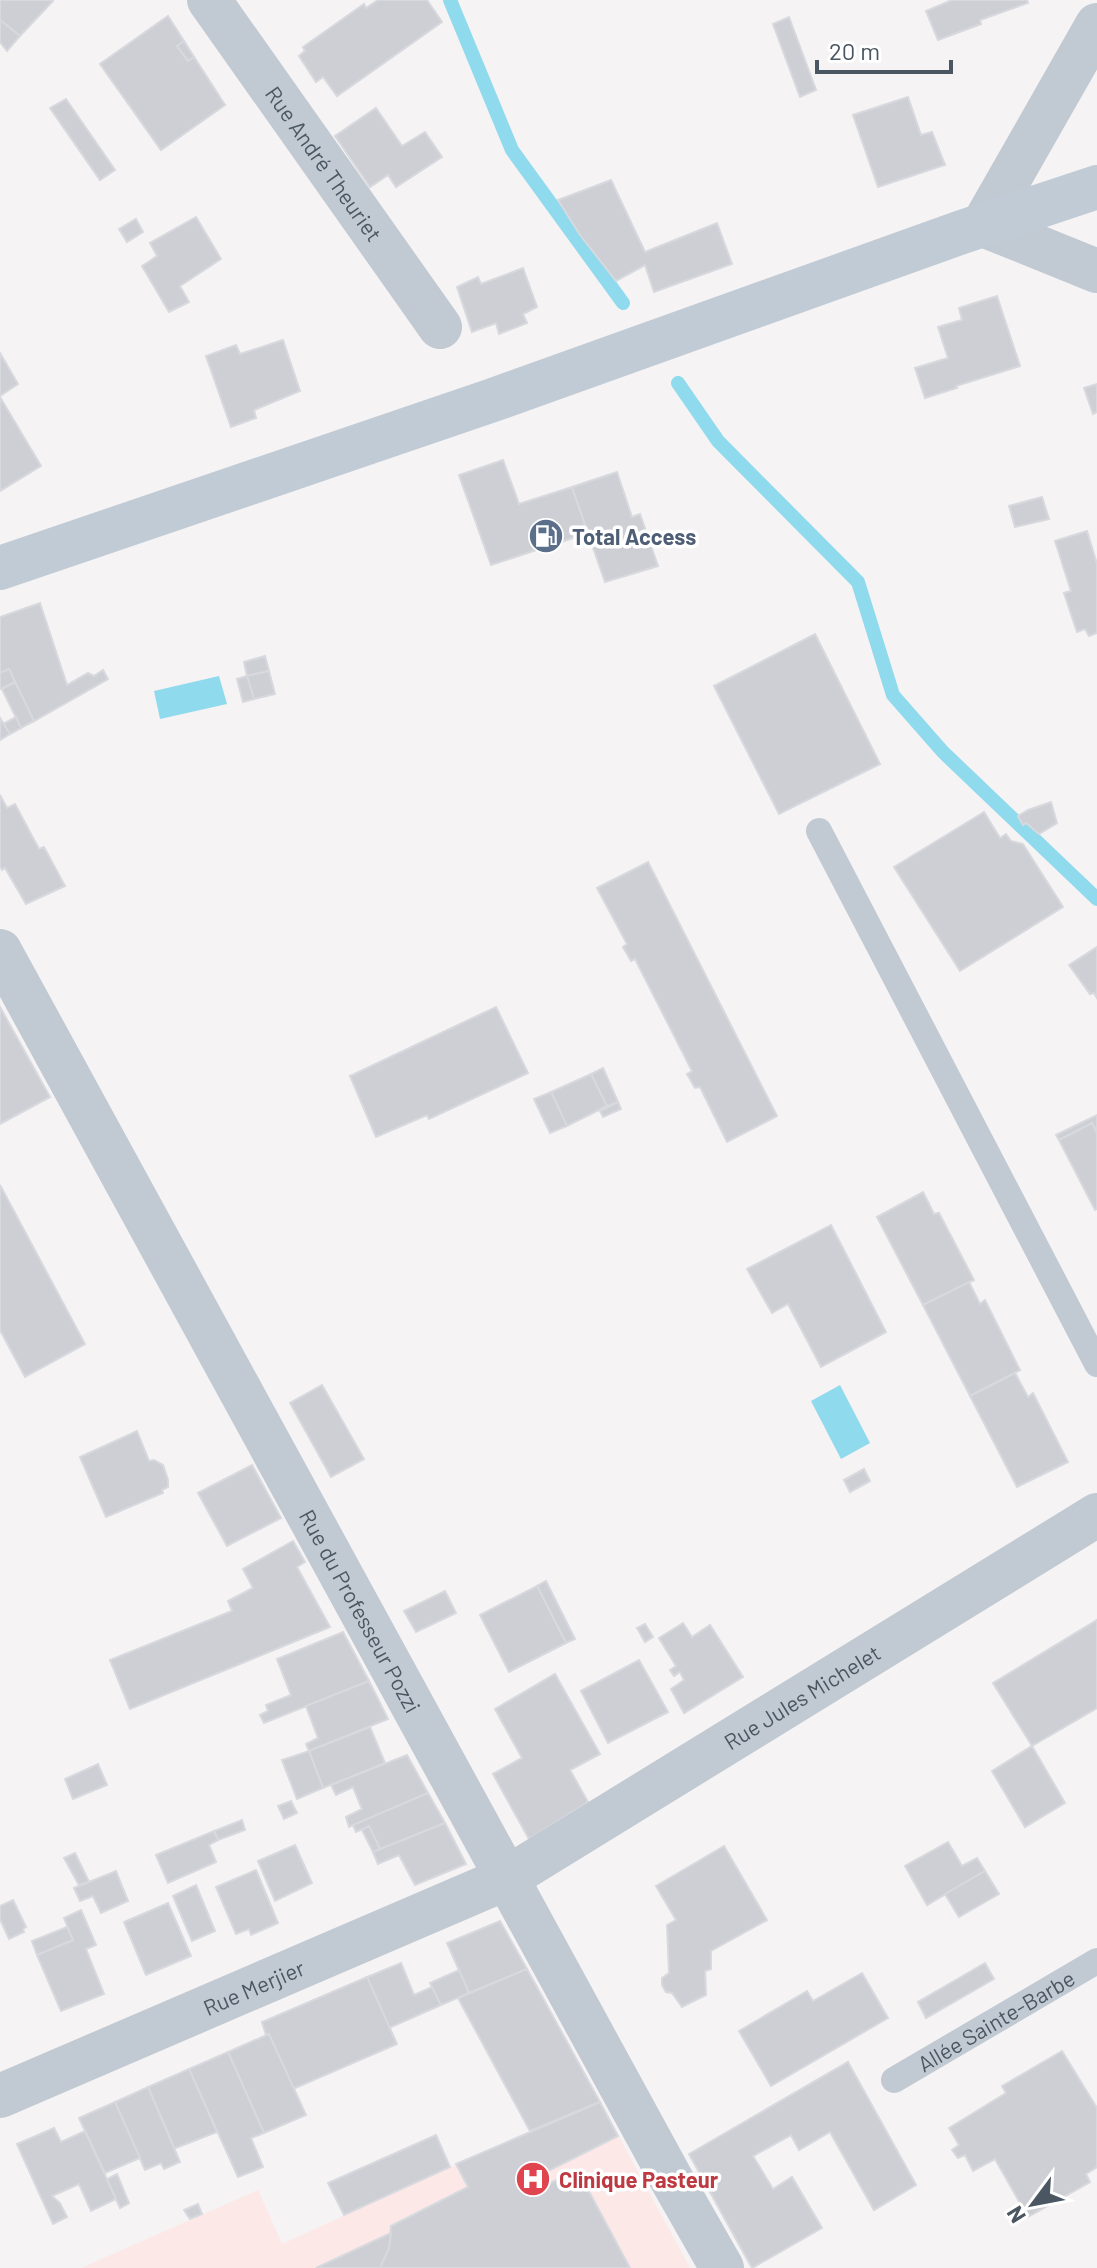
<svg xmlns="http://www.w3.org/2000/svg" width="1097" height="2268" font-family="Barlow,sans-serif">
  <rect width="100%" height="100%" fill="#f5f3f3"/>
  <polygon fill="#fce8e6" points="600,2102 690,2268 81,2268 258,2190 282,2244 530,2131"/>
  <g fill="#90daee">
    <polygon points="219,676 227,704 160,719 154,691"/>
    <polygon points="840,1385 870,1443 841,1459 811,1401"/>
  </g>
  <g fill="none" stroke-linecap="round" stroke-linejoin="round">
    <g stroke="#90daee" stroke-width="14">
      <polyline points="450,0 512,150 623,303"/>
      <polyline points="678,383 718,441 858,582 893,695 943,752 1097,899"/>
    </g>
  </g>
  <g fill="#cdcfd5" stroke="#d7d9de" stroke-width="2">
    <polygon points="0,0 52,0 53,1 20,36 0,20"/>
    <polygon points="378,0 427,0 442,22 337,96 323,77 316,82 299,56 305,51 303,47 364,4 366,8"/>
    <polygon points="952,0 1027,0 1028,3 980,20 981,24 938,40 926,11"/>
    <polygon points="168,16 184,41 177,46 188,61 194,57 225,105 161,150 100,64"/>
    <polygon points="789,17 816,90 800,97 773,24"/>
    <polygon points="0,20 20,36 7,51 0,42"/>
    <polygon points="184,41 194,57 188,61 177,46"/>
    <polygon points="908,97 921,135 932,132 945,165 878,187 853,115"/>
    <polygon points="66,99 115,170 100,180 50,108"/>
    <polygon points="376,108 402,146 425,132 442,157 396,187 388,175 370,187 335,136"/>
    <polygon points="611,180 645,252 717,223 732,264 654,292 645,265 616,281 580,235 558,200"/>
    <polygon points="196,217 221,259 180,286 189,302 169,312 142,266 157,256 150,243"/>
    <polygon points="136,219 143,232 127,242 119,229"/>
    <polygon points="523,268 537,307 523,314 527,323 499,334 496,323 472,332 457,287 478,277 481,284"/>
    <polygon points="997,296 1020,366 956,386 957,388 925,398 915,368 948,358 938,327 962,320 959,308"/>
    <polygon points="283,340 300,391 254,410 256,418 231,427 206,356 236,345 240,354"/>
    <polygon points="0,353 18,384 0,396"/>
    <polygon points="1097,384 1097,412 1093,414 1084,388"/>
    <polygon points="0,397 41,466 0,491"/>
    <polygon points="503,460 519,504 572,487 588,533 491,565 459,475"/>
    <polygon points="617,472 632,517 640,514 658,566 605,582 572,487"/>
    <polygon points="1042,497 1049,519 1015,527 1009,506"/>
    <polygon points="1087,531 1097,564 1097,633 1089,636 1085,629 1077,632 1064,593 1071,591 1055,541"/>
    <polygon points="40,603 67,685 88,673 94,676 103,670 108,679 34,721 9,669 0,673 0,617"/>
    <polygon points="815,634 880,764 779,814 714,686"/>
    <polygon points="265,656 269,671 247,676 244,662"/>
    <polygon points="9,669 15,682 0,689 0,673"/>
    <polygon points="269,671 275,694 254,699 247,676"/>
    <polygon points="247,676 254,699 243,702 237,679"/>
    <polygon points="15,682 34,721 21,728 2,689"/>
    <polygon points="16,717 21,728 10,734 3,724"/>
    <polygon points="0,718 10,734 0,740"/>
    <polygon points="0,795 7,808 15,804 39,849 44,847 65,886 26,904 5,868 2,870 0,866"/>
    <polygon points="1051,802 1057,823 1039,834 1026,823 1023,825 1018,816 1028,810"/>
    <polygon points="984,812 1000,838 1006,834 1011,841 1023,844 1063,907 960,971 894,867"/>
    <polygon points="648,862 777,1116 727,1142 700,1087 695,1088 687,1074 692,1071 635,959 631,961 623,947 627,944 597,888"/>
    <polygon points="1097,947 1097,998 1094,993 1090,994 1069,965"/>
    <polygon points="0,1007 50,1097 0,1124"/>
    <polygon points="496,1007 528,1073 429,1119 427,1115 376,1137 350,1076"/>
    <polygon points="603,1068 618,1102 607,1106 591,1074"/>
    <polygon points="591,1074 607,1106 567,1126 551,1092"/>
    <polygon points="551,1092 567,1126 550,1133 534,1099"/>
    <polygon points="618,1102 621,1109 603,1117 600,1111"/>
    <polygon points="1097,1115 1097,1133 1092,1123 1059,1140 1056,1135"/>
    <polygon points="1092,1123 1097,1133 1097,1209 1095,1210 1059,1140"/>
    <polygon points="0,1185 85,1344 25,1377 0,1330"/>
    <polygon points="923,1192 934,1214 939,1213 974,1280 923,1305 877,1217"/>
    <polygon points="831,1225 886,1332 821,1367 788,1304 772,1313 747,1269"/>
    <polygon points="969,1282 980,1304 985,1300 1020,1370 970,1396 923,1305"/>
    <polygon points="1015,1373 1028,1397 1033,1393 1068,1462 1017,1487 970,1396"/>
    <polygon points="322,1385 364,1459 331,1477 290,1403"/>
    <polygon points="137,1431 149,1461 154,1460 163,1465 168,1480 168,1487 162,1490 163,1493 106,1517 80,1457"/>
    <polygon points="252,1465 281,1518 227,1546 198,1493"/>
    <polygon points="864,1469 870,1481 850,1492 844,1480"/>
    <polygon points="293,1541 305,1562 297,1567 330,1627 130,1709 110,1660 232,1611 228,1601 253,1588 243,1569"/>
    <polygon points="546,1581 575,1639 566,1643 537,1586"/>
    <polygon points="537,1586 566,1643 509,1672 480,1615"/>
    <polygon points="445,1591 456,1613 416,1632 404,1611"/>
    <polygon points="1097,1620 1097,1708 1032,1746 993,1683"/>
    <polygon points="683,1623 692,1637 710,1625 743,1677 684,1713 671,1689 684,1680 680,1672 674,1676 670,1670 676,1666 659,1638"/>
    <polygon points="645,1624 653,1637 645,1642 637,1628"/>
    <polygon points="343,1632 369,1681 264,1723 260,1715 268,1711 266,1705 291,1695 277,1659"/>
    <polygon points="639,1660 668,1712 608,1743 581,1691"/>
    <polygon points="555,1674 600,1754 570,1770 588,1802 529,1839 493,1774 522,1758 495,1709"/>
    <polygon points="369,1681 388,1719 309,1751 306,1744 318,1738 306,1706"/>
    <polygon points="370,1727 385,1763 323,1788 309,1751"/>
    <polygon points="1032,1746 1065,1803 1025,1827 992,1771"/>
    <polygon points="309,1751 323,1788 297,1799 282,1760"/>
    <polygon points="407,1755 428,1793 349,1827 346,1817 362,1809 353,1787 336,1795 331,1785"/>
    <polygon points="98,1764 107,1785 73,1799 65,1779"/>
    <polygon points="428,1793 445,1823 380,1849 369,1826 356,1832 353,1825"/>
    <polygon points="291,1801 297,1813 284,1819 278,1806"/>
    <polygon points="242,1820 245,1830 218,1840 214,1831"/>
    <polygon points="445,1823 466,1864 415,1885 399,1855 378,1864 373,1852"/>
    <polygon points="369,1826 380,1849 373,1852 362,1830"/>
    <polygon points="214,1831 218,1840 209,1845 216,1862 168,1883 156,1855"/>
    <polygon points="948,1842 962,1866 977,1858 985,1871 927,1905 905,1866"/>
    <polygon points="295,1845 312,1883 275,1901 258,1861"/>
    <polygon points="724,1846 767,1920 711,1951 711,1969 705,1971 706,1995 682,2007 672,1993 666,1992 662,1985 662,1978 669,1973 667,1925 676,1920 656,1886"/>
    <polygon points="75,1853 89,1882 79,1885 64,1858"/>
    <polygon points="256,1870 278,1923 251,1935 249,1929 236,1934 216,1887"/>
    <polygon points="116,1871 128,1901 101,1913 93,1896 80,1901 74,1888"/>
    <polygon points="985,1871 999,1894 959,1917 945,1894"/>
    <polygon points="196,1885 215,1931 192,1941 173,1896"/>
    <polygon points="13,1900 26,1927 23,1929 24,1932 9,1939 0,1919 0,1906"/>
    <polygon points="168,1903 191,1956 146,1975 124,1922"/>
    <polygon points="81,1910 96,1945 86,1949 104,1994 61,2011 37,1955 73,1940 64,1918"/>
    <polygon points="500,1921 527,1969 469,1993 447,1943"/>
    <polygon points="67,1927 73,1940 37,1955 32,1941"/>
    <polygon points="401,1963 414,1995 432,1987 441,2005 389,2028 367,1977"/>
    <polygon points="985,1963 994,1979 926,2018 918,2002"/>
    <polygon points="527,1969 600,2102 530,2131 458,1998"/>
    <polygon points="459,1970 469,1993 441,2005 430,1983"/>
    <polygon points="862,1973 888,2018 771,2086 739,2031 807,1991 813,2001"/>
    <polygon points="367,1977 397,2044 293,2089 269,2034 266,2035 262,2022"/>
    <polygon points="269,2034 306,2115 264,2133 228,2052"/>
    <polygon points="1062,2051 1097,2108 1097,2167 1086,2174 1090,2182 1028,2217 995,2159 973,2171 965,2155 958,2158 952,2150 959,2145 949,2128 1006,2093 1002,2086"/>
    <polygon points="228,2052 264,2133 251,2138 263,2167 238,2177 189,2069"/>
    <polygon points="848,2062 916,2185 874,2210 830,2132 799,2150 791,2135 753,2156 773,2189 792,2177 822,2228 752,2268 689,2154"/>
    <polygon points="189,2069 217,2132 173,2149 172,2142 148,2087"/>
    <polygon points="148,2087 180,2162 164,2169 161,2163 145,2170 115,2102"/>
    <polygon points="115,2102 140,2158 105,2173 79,2118"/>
    <polygon points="600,2102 618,2136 540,2175 545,2186 577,2169 630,2268 380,2268 389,2248 391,2226 468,2187 456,2164"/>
    <polygon points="54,2128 61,2142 85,2131 116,2199 91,2211 79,2184 52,2196 60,2203 67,2217 53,2224 17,2144"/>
    <polygon points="436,2135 450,2167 344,2215 328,2183"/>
    <polygon points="117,2174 129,2203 120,2208 107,2179"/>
    <polygon points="198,2204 202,2214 190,2219 184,2210"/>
    <polygon points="391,2233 389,2248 380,2268 316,2268"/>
  </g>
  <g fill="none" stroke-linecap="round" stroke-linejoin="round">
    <g stroke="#c1cad2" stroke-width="26">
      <polyline points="819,831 1097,1364"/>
      <path id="s1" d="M894,2080L1097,1961"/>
    </g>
    <g stroke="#c1cad2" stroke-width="44">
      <path id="s2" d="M209,0L440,327"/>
      <polyline points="1097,25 983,225 1097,271"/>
      <path id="s3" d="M0,951L673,2182L722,2268"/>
      <path id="s4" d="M0,2096L507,1878L1097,1515"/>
    </g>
    <polyline stroke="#c1cbd6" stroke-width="44" points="0,568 490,401 962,232 1097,187"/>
  </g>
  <defs>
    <g id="fuel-disc" transform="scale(1.8)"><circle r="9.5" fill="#5c6f8a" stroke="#fff"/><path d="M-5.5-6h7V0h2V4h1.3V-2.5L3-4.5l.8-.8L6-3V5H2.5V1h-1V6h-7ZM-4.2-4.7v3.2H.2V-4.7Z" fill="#fff"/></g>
    <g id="hospital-disc" transform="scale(1.8)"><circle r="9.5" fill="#e0444e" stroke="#fff"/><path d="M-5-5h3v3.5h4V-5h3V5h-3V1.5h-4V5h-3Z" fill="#fff"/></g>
  </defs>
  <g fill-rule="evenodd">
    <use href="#fuel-disc" x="546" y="536"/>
    <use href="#hospital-disc" x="533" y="2179"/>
  </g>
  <g text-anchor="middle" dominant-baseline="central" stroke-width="7" stroke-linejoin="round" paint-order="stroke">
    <g font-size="22" fill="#4a5661" stroke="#fff">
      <text stroke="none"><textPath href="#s2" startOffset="200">Rue André Theuriet</textPath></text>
      <text stroke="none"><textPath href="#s3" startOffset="752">Rue du Professeur Pozzi</textPath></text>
      <text stroke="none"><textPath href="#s4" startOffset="898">Rue Jules Michelet</textPath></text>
      <text stroke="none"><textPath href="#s4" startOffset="276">Rue Merjier</textPath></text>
      <text stroke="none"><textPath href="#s1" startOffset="118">Allée Sainte-Barbe</textPath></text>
    </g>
    <g font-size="22" font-weight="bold" fill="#4e5e75" stroke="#fff" text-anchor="start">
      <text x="572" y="536">Total Access</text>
    </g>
    <g font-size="22" font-weight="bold" fill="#be3a42" stroke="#fff" text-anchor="start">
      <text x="559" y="2179">Clinique Pasteur</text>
    </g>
  </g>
  <g transform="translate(1033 2204) rotate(238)" stroke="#ffffff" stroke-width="6" paint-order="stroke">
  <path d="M0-6L14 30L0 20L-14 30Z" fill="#4a5661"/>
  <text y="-12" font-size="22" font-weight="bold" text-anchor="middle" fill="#4a5661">N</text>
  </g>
  <path d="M817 60v12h134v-12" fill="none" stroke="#4a5661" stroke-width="4"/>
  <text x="829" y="60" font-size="24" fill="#4a5661" stroke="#ffffff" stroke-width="6" paint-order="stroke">20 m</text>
</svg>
